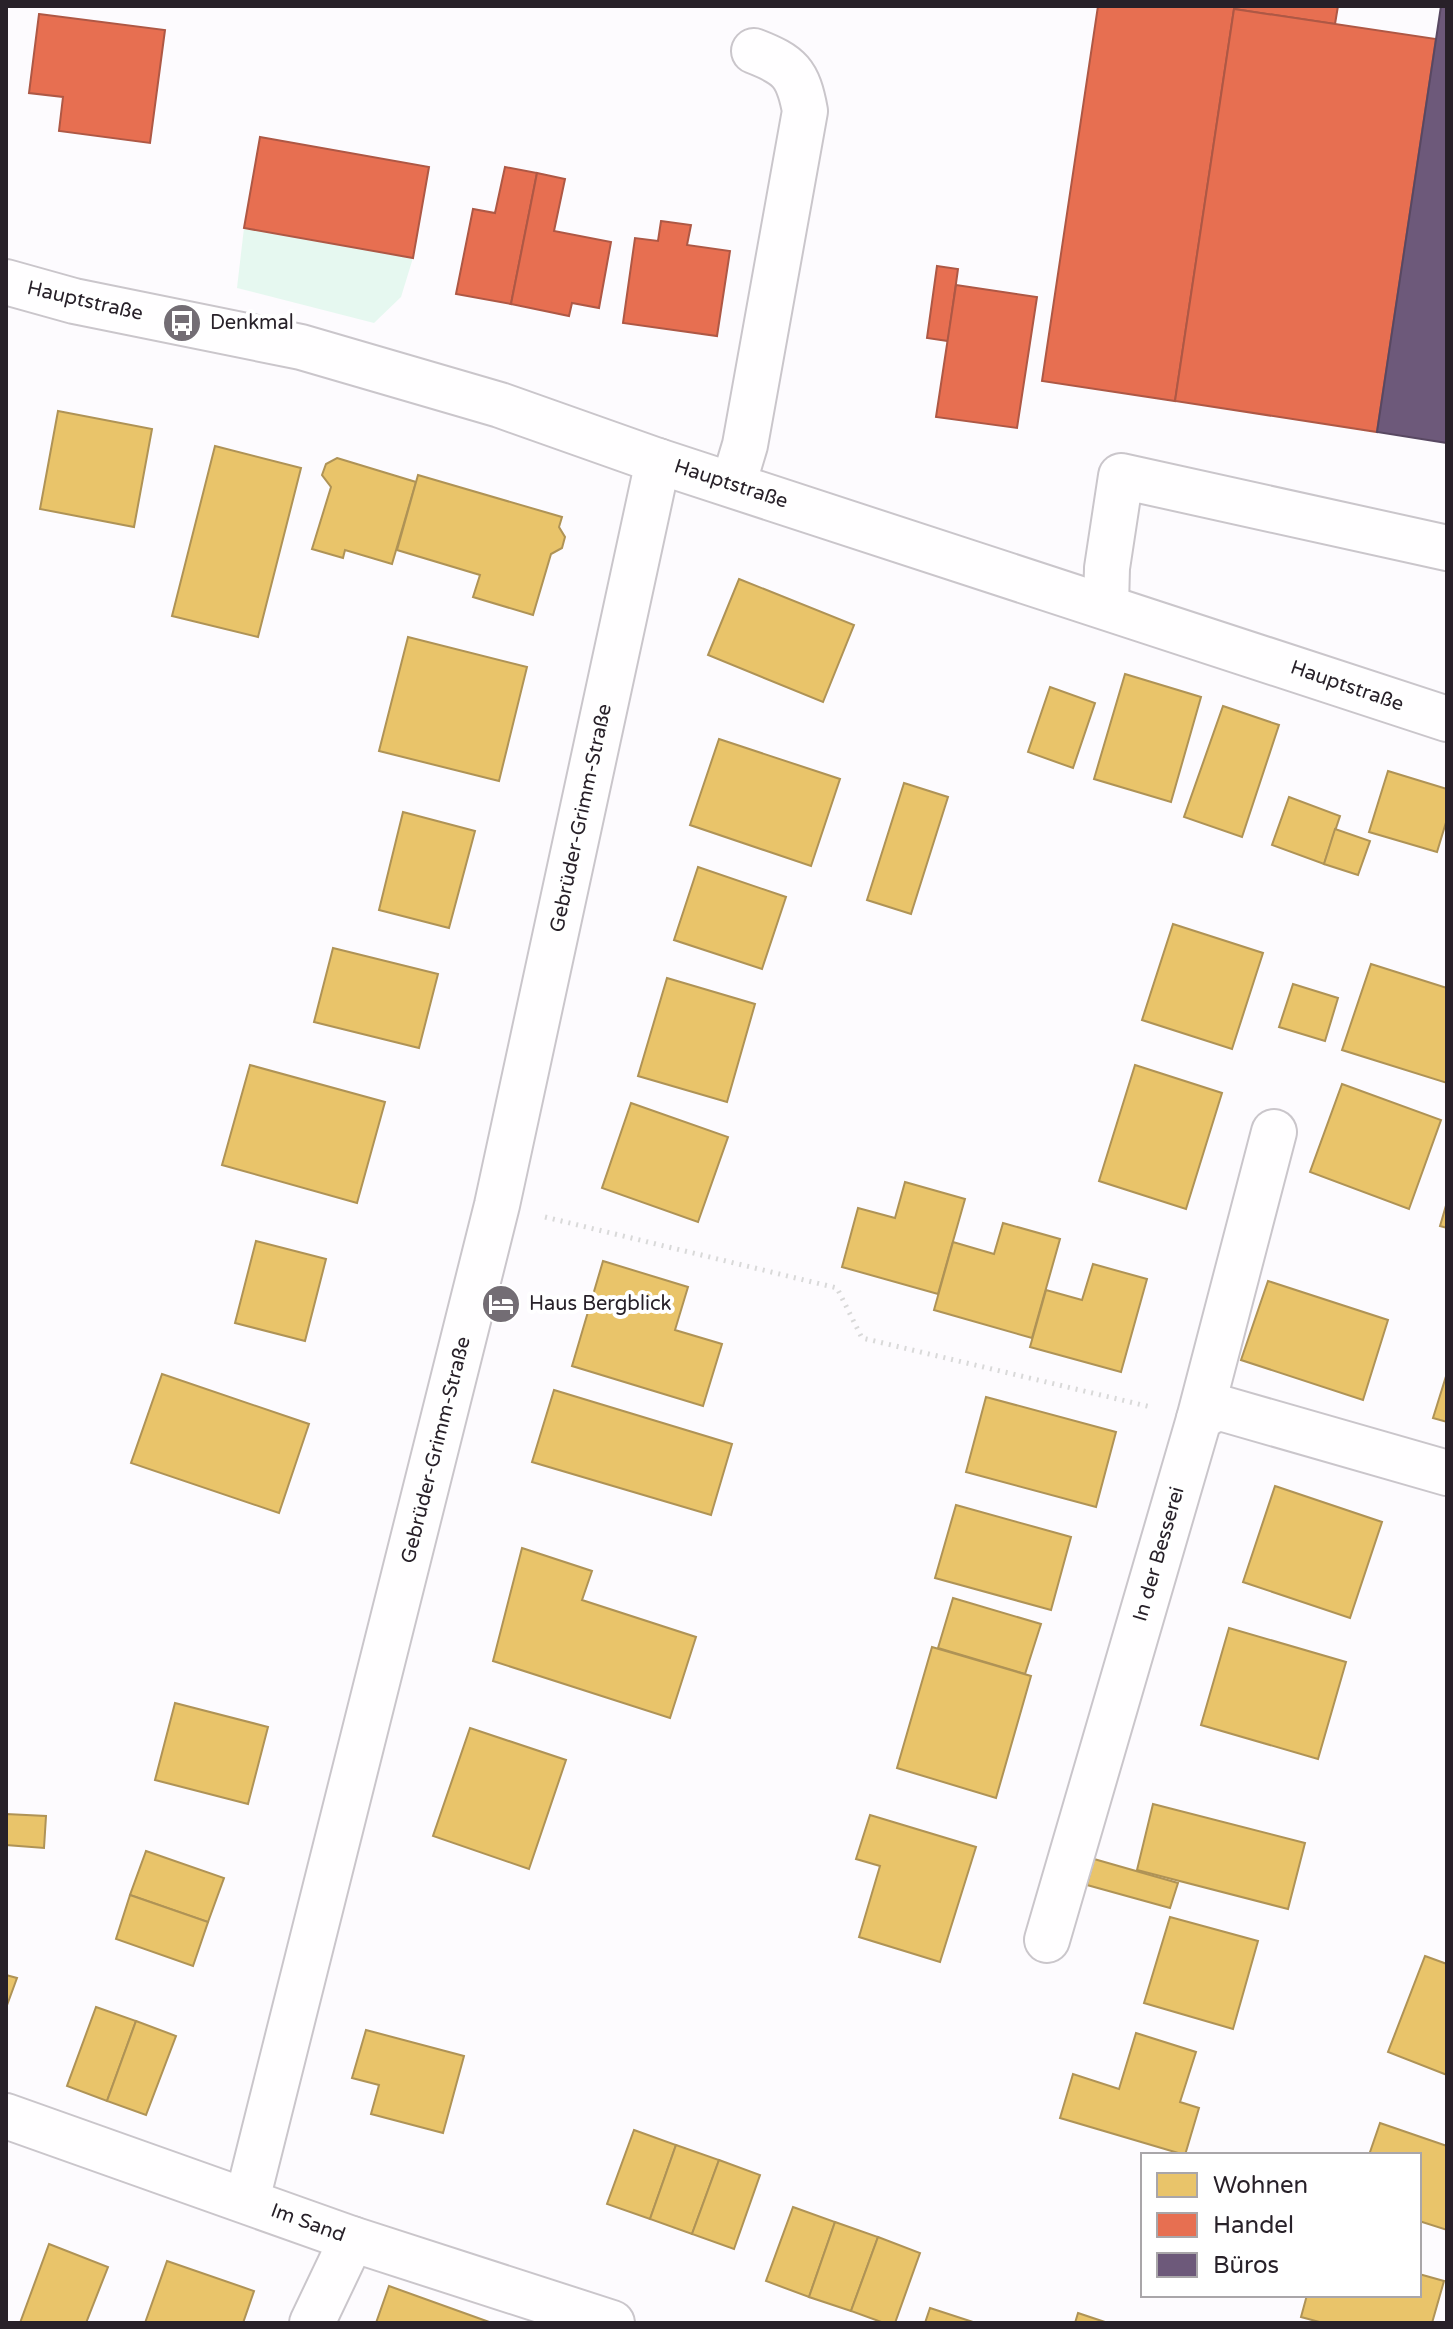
<svg xmlns="http://www.w3.org/2000/svg" width="1453" height="2329" font-family="'Varela Round',sans-serif">
  <rect width="100%" height="100%" fill="#fdfbfe"/>
  <polygon fill="#e6f8f0" points="244,228 413,258 401,297 374,323 237,288"/>
  <g fill="#e9c46a" stroke="#af9356" stroke-width="2">
    <polygon points="58,411 152,429 134,527 40,509"/>
    <polygon points="215,446 301,468 258,637 172,616"/>
    <polygon points="337,458 416,482 392,564 345,550 343,558 312,549 331,487 322,475 326,464"/>
    <polygon points="418,475 562,517 559,527 565,537 562,548 551,554 533,615 473,597 480,575 397,550"/>
    <polygon points="739,579 854,625 823,702 708,655"/>
    <polygon points="408,637 527,667 499,781 379,751"/>
    <polygon points="1125,674 1201,697 1171,802 1094,779"/>
    <polygon points="1050,687 1095,703 1073,768 1028,752"/>
    <polygon points="1223,706 1279,725 1242,837 1184,817"/>
    <polygon points="719,739 840,779 811,866 690,825"/>
    <polygon points="1388,771 1447,789 1447,819 1437,852 1369,832"/>
    <polygon points="904,783 948,797 911,914 867,900"/>
    <polygon points="1289,797 1340,816 1324,864 1272,845"/>
    <polygon points="403,812 475,831 449,928 379,910"/>
    <polygon points="1335,829 1370,841 1358,875 1324,864"/>
    <polygon points="698,867 786,897 762,969 674,940"/>
    <polygon points="1173,924 1263,953 1232,1049 1142,1020"/>
    <polygon points="333,948 438,974 419,1048 314,1022"/>
    <polygon points="1371,964 1447,988 1447,1083 1342,1050"/>
    <polygon points="667,978 755,1004 727,1102 638,1076"/>
    <polygon points="1293,984 1338,998 1325,1041 1279,1027"/>
    <polygon points="250,1065 385,1102 357,1203 222,1165"/>
    <polygon points="1135,1065 1222,1093 1186,1209 1099,1181"/>
    <polygon points="1342,1084 1441,1120 1409,1209 1310,1172"/>
    <polygon points="631,1103 728,1137 698,1222 602,1188"/>
    <polygon points="905,1182 965,1199 938,1294 842,1267 858,1208 895,1218"/>
    <polygon points="1447,1202 1447,1228 1440,1226"/>
    <polygon points="1003,1223 1060,1239 1032,1338 934,1310 953,1242 994,1254"/>
    <polygon points="256,1241 326,1259 305,1341 235,1323"/>
    <polygon points="603,1261 688,1287 675,1330 722,1344 703,1406 572,1366"/>
    <polygon points="1093,1264 1147,1279 1121,1372 1030,1347 1046,1290 1082,1300"/>
    <polygon points="1268,1281 1388,1320 1363,1400 1241,1360"/>
    <polygon points="1447,1373 1447,1422 1433,1418"/>
    <polygon points="162,1374 309,1424 279,1513 131,1463"/>
    <polygon points="554,1390 732,1444 711,1515 532,1462"/>
    <polygon points="986,1397 1116,1432 1096,1507 966,1472"/>
    <polygon points="1275,1486 1382,1522 1350,1618 1243,1582"/>
    <polygon points="956,1505 1071,1537 1051,1610 935,1578"/>
    <polygon points="522,1548 592,1571 582,1600 696,1637 670,1718 493,1661"/>
    <polygon points="953,1598 1041,1624 1025,1674 938,1648"/>
    <polygon points="1229,1628 1346,1662 1318,1759 1201,1725"/>
    <polygon points="932,1647 1031,1676 996,1798 897,1768"/>
    <polygon points="175,1703 268,1727 248,1804 155,1780"/>
    <polygon points="470,1728 566,1760 529,1869 433,1836"/>
    <polygon points="1153,1804 1305,1843 1288,1909 1137,1870"/>
    <polygon points="6,1814 46,1816 44,1848 6,1845"/>
    <polygon points="870,1815 976,1847 940,1962 859,1937 880,1866 856,1859"/>
    <polygon points="146,1851 224,1878 208,1922 130,1895"/>
    <polygon points="1094,1859 1178,1883 1170,1908 1087,1885"/>
    <polygon points="130,1895 208,1922 193,1966 116,1939"/>
    <polygon points="1170,1917 1258,1941 1233,2029 1144,2003"/>
    <polygon points="1425,1956 1447,1964 1447,2075 1388,2052"/>
    <polygon points="6,1975 17,1978 6,2008"/>
    <polygon points="96,2007 136,2021 107,2101 67,2086"/>
    <polygon points="136,2021 176,2036 146,2115 107,2101"/>
    <polygon points="366,2030 464,2056 443,2133 371,2114 379,2085 352,2078"/>
    <polygon points="1136,2033 1196,2052 1180,2102 1199,2108 1185,2155 1060,2118 1073,2074 1119,2089"/>
    <polygon points="1380,2123 1447,2146 1447,2230 1419,2221 1419,2155 1369,2155"/>
    <polygon points="634,2130 676,2145 650,2219 607,2204"/>
    <polygon points="676,2145 719,2160 692,2234 650,2219"/>
    <polygon points="719,2160 760,2175 734,2249 692,2234"/>
    <polygon points="793,2207 835,2222 809,2297 766,2281"/>
    <polygon points="835,2222 878,2237 851,2311 809,2297"/>
    <polygon points="878,2237 920,2253 895,2323 884,2323 851,2311"/>
    <polygon points="49,2244 108,2267 86,2323 20,2323"/>
    <polygon points="167,2261 254,2291 243,2323 145,2323"/>
    <polygon points="1419,2274 1444,2281 1432,2323 1323,2323 1301,2317 1307,2295 1419,2295"/>
    <polygon points="389,2286 492,2323 376,2323"/>
    <polygon points="930,2308 973,2322 973,2323 925,2323"/>
    <polygon points="1078,2313 1108,2323 1075,2323"/>
  </g>
  <g fill="#e76f51" stroke="#ae5845" stroke-width="2">
    <polygon points="1098,6 1338,6 1335,24 1234,9 1175,401 1042,381"/>
    <polygon points="1234,9 1436,39 1377,432 1175,401"/>
    <polygon points="39,14 165,30 150,143 59,131 63,97 29,93"/>
    <polygon points="260,137 429,167 413,258 244,228"/>
    <polygon points="505,167 537,173 511,304 456,294 473,209 495,213"/>
    <polygon points="537,173 565,179 554,231 611,242 599,308 572,303 569,316 511,304"/>
    <polygon points="661,221 691,225 687,245 730,251 717,336 623,323 635,238 658,241"/>
    <polygon points="937,266 958,269 948,341 927,338"/>
    <polygon points="956,285 1037,297 1017,428 936,417"/>
  </g>
  <polygon fill="#6d597a" stroke="#584862" stroke-width="2" points="1441,6 1447,6 1447,443 1377,432"/>
  <g fill="none" stroke-linecap="round" stroke-linejoin="round">
    <g stroke="#cac6cb" stroke-width="48">
      <g id="minor">
        <polyline points="6,282 74,301 301,347 500,405 658,461 1447,719"/>
        <path d="M733,485L745,445L805,111C798,73 790,65 754,51"/>
        <polyline points="1106,605 1107,568 1121,476 1447,548"/>
        <polyline points="1199,1419 1274,1132"/>
        <polyline points="1047,1940 1199,1419 1217,1407 1447,1473"/>
        <polyline points="6,2116 352,2239 612,2323"/>
        <polyline points="247,2200 497,1205 658,461"/>
        <polyline points="312,2323 352,2239"/>
      </g>
    </g>
    <polyline stroke="#d9d9d9" stroke-width="5" stroke-dasharray="2 6" stroke-linecap="butt" points="545,1217 837,1288 862,1338 1151,1407"/>
    <use href="#minor" stroke="#fffeff" stroke-width="44"/>
  </g>
  <defs>
    <g id="bus-disc" transform="scale(2)"><circle r="9.5" fill="#736d74" stroke="#fff"/><path d="M-5-6H5V4H4V6H2V4H-2V6H-4V4H-5ZM-3.5-4V0h7V-4ZM-3.5 1.2v1.5H-2V1.2ZM2 1.2v1.5H3.5V1.2Z" fill="#fff"/></g>
    <g id="hotel-disc" transform="scale(2)"><circle r="9.5" fill="#736d74" stroke="#fff"/><path d="M-6-4.5h1.5V1H6V5H4.5V3h-9V5H-6ZM-4 0a1.8 1.8 0 1 1 3.6 0ZM.5 0V-2.5h3Q6-2.5 6 0Z" fill="#fff"/></g>
  </defs>
  <g fill-rule="evenodd">
    <use href="#bus-disc" x="182" y="323"/>
    <use href="#hotel-disc" x="501" y="1304"/>
  </g>
  <g text-anchor="middle" dominant-baseline="central" stroke-width="8" stroke-linejoin="round" paint-order="stroke">
    <g font-size="20" fill="#282129" stroke="#fff">
      <text transform="translate(85 301) rotate(13)">Hauptstraße</text>
      <text transform="translate(731 484) rotate(18)">Hauptstraße</text>
      <text transform="translate(1347 686) rotate(19)">Hauptstraße</text>
      <text transform="translate(581 818) rotate(-78)">Gebrüder-Grimm-Straße</text>
      <text transform="translate(436 1450) rotate(-76)">Gebrüder-Grimm-Straße</text>
      <text transform="translate(1159 1554) rotate(-74)">In der Besserei</text>
      <text transform="translate(308 2223) rotate(20)">Im Sand</text>
    </g>
    <g font-size="20" fill="#282129" stroke="#fff" text-anchor="start">
      <text x="210" y="323">Denkmal</text>
      <text x="529" y="1304">Haus Bergblick</text>
    </g>
  </g>
  <rect width="1453" height="2329" fill="none" stroke="#282129" stroke-width="16"/>
  <rect x="1141" y="2153" width="280" height="144" fill="#ffffff" stroke="#a9a6a9" stroke-width="2"/>
  <rect x="1157" y="2173" width="40" height="24" fill="#e9c46a" stroke="#a9a6a9" stroke-width="2"/>
  <text x="1213" y="2193" font-size="24" fill="#282129">Wohnen</text>
  <rect x="1157" y="2213" width="40" height="24" fill="#e76f51" stroke="#a9a6a9" stroke-width="2"/>
  <text x="1213" y="2233" font-size="24" fill="#282129">Handel</text>
  <rect x="1157" y="2253" width="40" height="24" fill="#6d597a" stroke="#a9a6a9" stroke-width="2"/>
  <text x="1213" y="2273" font-size="24" fill="#282129">Büros</text>
</svg>
